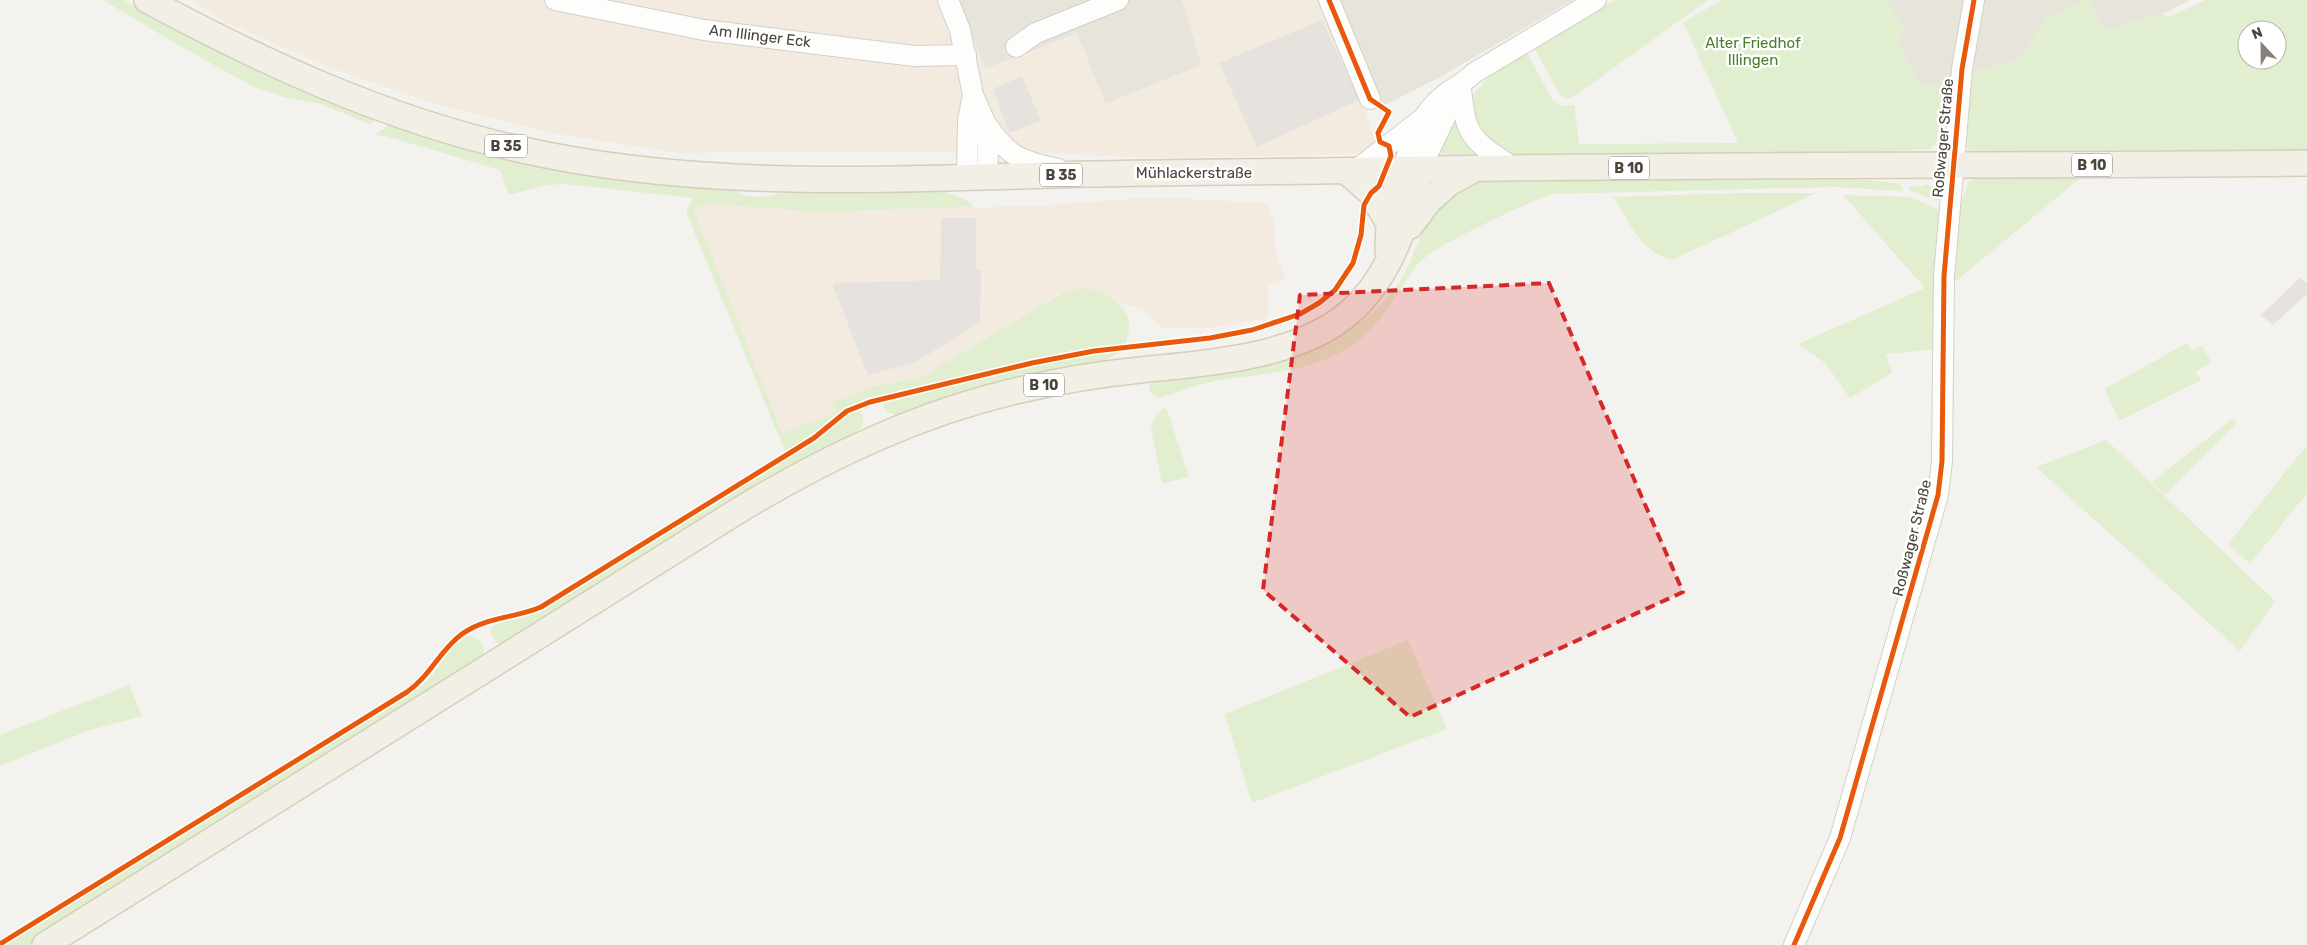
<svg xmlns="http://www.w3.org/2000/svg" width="2307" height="945" font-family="Rubik,sans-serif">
  <rect width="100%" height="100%" fill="#f4f2ee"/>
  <g fill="#e7e4dc">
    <polygon points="957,0 1182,0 1202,65 1105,104 1077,34 985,69"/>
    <polygon points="1321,0 1573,0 1440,77 1379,108 1362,100"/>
    <polygon points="1885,0 2082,0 2044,20 2022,58 1972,72 1950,85 1920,87 1899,44 1904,28"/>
    <polygon points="2090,0 2190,0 2162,14 2106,30 2100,28"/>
  </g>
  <g fill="#f3ebdf">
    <polygon points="192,0 957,0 986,69 1077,33 1106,104 1202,65 1182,0 1321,0 1362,100 1376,146 1365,154 1152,158 992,151 678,153 545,132 429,102 328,67 227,23"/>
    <polygon points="1154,197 1266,203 1275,224 1275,250 1286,280 1268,285 1268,318 1209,328 1162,328 1142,309 1114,300 1092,289 1060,294 919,378 870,387 833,403 835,410 831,415 782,433 692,208 712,204 817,212 1035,206"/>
  </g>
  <g fill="#e1eecf" fill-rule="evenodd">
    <polygon points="103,0 124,0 227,55 376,118 376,120 369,124 321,104 284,97 254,87 185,49"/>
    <polygon points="1615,0 1708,0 1576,95 1566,99 1559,94 1534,47"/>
    <polygon points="1722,0 1885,0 1904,28 1899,44 1920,86 1950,85 1949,124 1945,134 1930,149 1896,151 1878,156 1516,154 1498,150 1472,121 1472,96 1494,71 1523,51 1527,53 1552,99 1561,106 1574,105 1579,144 1738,143 1683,22"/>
    <path d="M2082,0H2090L2100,27L2106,30L2162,14L2169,17L2206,0H2307V153L1978,156L1968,150L1963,140L1972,72L2022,58L2044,20ZM2247,30H2277V60H2247Z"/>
    <polygon points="1456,112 1479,155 1436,154"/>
    <path d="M392,123L636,179L734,190C746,199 766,198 780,193L945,192L966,200L974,207L817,212L712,204L693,208L782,433L831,415L835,410L832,403L870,387L919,378L1061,294C1070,291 1081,287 1091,289C1105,291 1124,304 1128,317C1131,326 1128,335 1126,344L1032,361L869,398L844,408L811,435L785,451L686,212L693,198L566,184L547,185L509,195L500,170L386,136L374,135Z"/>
    <polygon points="2083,176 1952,284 1957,211 1969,182 1978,177"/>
    <path d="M1832,177L1897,183L1903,187V191L1835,187L1552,194C1528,202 1431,247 1418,264C1395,295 1382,326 1348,348C1302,377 1252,372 1202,384C1187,388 1173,395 1158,398L1150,392L1149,386L1152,381C1240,369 1341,363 1398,284C1413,262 1419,235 1431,212C1433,208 1435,202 1438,198C1444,192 1467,185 1476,182Z"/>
    <polygon points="1925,184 1938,189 1943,200 1936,200 1910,191 1909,187 1923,186"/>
    <path d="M1741,193H1816L1672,260C1640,251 1630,224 1614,197Z"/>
    <polygon points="1843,195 1910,197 1944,212 1938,349 1886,354 1892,373 1850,398 1825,363 1798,344 1925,288"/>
    <polygon points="2187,343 2192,351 2202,345 2211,362 2195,372 2201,380 2119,421 2105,389"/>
    <path d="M1121,351C1096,371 1049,370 1018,377C976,387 937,403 897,415L888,413L883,407L886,403C963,381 1042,362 1121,351Z"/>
    <polygon points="1166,406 1189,477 1162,484 1151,428 1156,415"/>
    <path d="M854,411H860C867,424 861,429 852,436L501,645L496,642L490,632L494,625L543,610L816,440L841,419Z"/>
    <polygon points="2232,419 2237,423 2165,494 2152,482"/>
    <polygon points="2106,440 2275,601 2240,651 2036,467"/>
    <polygon points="2307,445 2307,493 2250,564 2228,544"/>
    <path d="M470,636L481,641L484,654L481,660L474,666L28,945H4L408,695C417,689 425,683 432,675C444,661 451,642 470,636Z"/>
    <polygon points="1408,640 1447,729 1252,803 1225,714"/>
    <polygon points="129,685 142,716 90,730 0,766 0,735"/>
  </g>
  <g fill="#e6e3df">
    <polygon points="1322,20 1359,100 1257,147 1219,63"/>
    <polygon points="1022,76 1041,121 1009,133 993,89"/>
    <polygon points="941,218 976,218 976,269 981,270 980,322 916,362 868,375 833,286 835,283 940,280"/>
    <polygon points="2300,278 2307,283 2307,294 2273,325 2261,315"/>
  </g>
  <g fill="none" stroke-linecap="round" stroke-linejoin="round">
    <g stroke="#d2d0cb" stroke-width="22">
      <g id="minor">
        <polyline points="555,0 704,30 914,56 966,55"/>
        <polyline points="948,0 960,30 973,95 984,120 988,147 987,177"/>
        <polyline points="1329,0 1370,99"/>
        <polyline points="1016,47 1036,33 1118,0"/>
        <path d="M1460,86C1463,98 1463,113 1467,124C1474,145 1497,156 1514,168"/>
        <path d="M985,122C1008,157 1019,160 1058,169"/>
        <polyline points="1356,170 1422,119"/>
        <path d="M1402,170C1411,145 1420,113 1443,96C1453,88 1464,83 1474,73L1596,0"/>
        <polyline points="1420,170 1460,86"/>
        <polyline points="967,177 968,120 973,95"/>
        <polyline points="1794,945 1840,838 1938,495 1942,461 1944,276 1962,69 1974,0"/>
      </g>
    </g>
    <g stroke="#d6cebb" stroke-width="28">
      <g id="major">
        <path d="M147,0C264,63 384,118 514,148C690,189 872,180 1051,175C1161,172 1271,172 1382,170C1690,164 1999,166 2307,163"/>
        <polyline points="1346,171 1371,193 1388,222"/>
        <polyline points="1410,226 1429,201 1449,183 1475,169"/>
        <path d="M1388,251C1388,222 1392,197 1402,170"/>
        <path d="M45,945L741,509C829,456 920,413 1020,390C1059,381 1100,374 1140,370C1207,363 1296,358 1349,313C1390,278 1408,220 1420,170"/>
      </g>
    </g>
    <use href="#minor" stroke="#fdfdfc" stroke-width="20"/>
    <use href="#major" stroke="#f2efe6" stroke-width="25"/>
    <g stroke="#fff" stroke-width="8">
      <g id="cycleway">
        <path d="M0,944L407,692C431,675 440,650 462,634C485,617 516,618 541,607L814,438L847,411L870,402L1032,363L1094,351L1210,338L1252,330L1300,314L1319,303L1335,290L1353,263L1361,235L1364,205L1371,193L1379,186L1391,156L1389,146L1380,142L1378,133L1389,112L1370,99L1329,0"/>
        <polyline points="1794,945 1840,838 1938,495 1942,461 1944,276 1962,69 1974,0"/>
      </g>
    </g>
    <use href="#cycleway" stroke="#e8590c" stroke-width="5"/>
  </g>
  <path fill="#d62828" fill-opacity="0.2" stroke="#d62828" stroke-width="4" stroke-dasharray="10 6" stroke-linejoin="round" d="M1549,283L1683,592L1410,717L1263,590L1300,295Z"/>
  <g text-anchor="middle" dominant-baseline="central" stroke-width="5" stroke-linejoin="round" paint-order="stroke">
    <g fill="#fff" stroke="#817c74" stroke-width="1">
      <rect x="485" y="134.5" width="42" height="23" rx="4"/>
      <rect x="2072" y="153.5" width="40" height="23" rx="4"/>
      <rect x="1609" y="156.5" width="40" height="23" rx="4"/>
      <rect x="1040" y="163.5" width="42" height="23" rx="4"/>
      <rect x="1024" y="373.5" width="40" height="23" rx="4"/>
    </g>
    <g font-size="14" font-weight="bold" fill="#4b4439">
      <text x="506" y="146">B 35</text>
      <text x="2092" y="165">B 10</text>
      <text x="1629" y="168">B 10</text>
      <text x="1061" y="175">B 35</text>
      <text x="1044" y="385">B 10</text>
    </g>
    <g font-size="15" fill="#4b4439" stroke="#fff">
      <text transform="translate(760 36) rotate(7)">Am Illinger Eck</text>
      <text transform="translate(1943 138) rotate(-85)">Roßwager Straße</text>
      <text x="1194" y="173">Mühlackerstraße</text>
      <text transform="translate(1912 538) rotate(-76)">Roßwager Straße</text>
    </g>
    <g font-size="15" fill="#4a7f2a" stroke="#fff">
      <text x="1753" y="43">Alter Friedhof<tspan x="1753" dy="17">Illingen</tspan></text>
    </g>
  </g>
  <g transform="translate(2262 45) rotate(338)"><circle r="24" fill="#ffffff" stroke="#b7b4b0"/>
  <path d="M0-4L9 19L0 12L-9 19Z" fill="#868178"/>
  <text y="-8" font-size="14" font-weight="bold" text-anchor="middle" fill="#4b4439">N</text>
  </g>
</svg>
